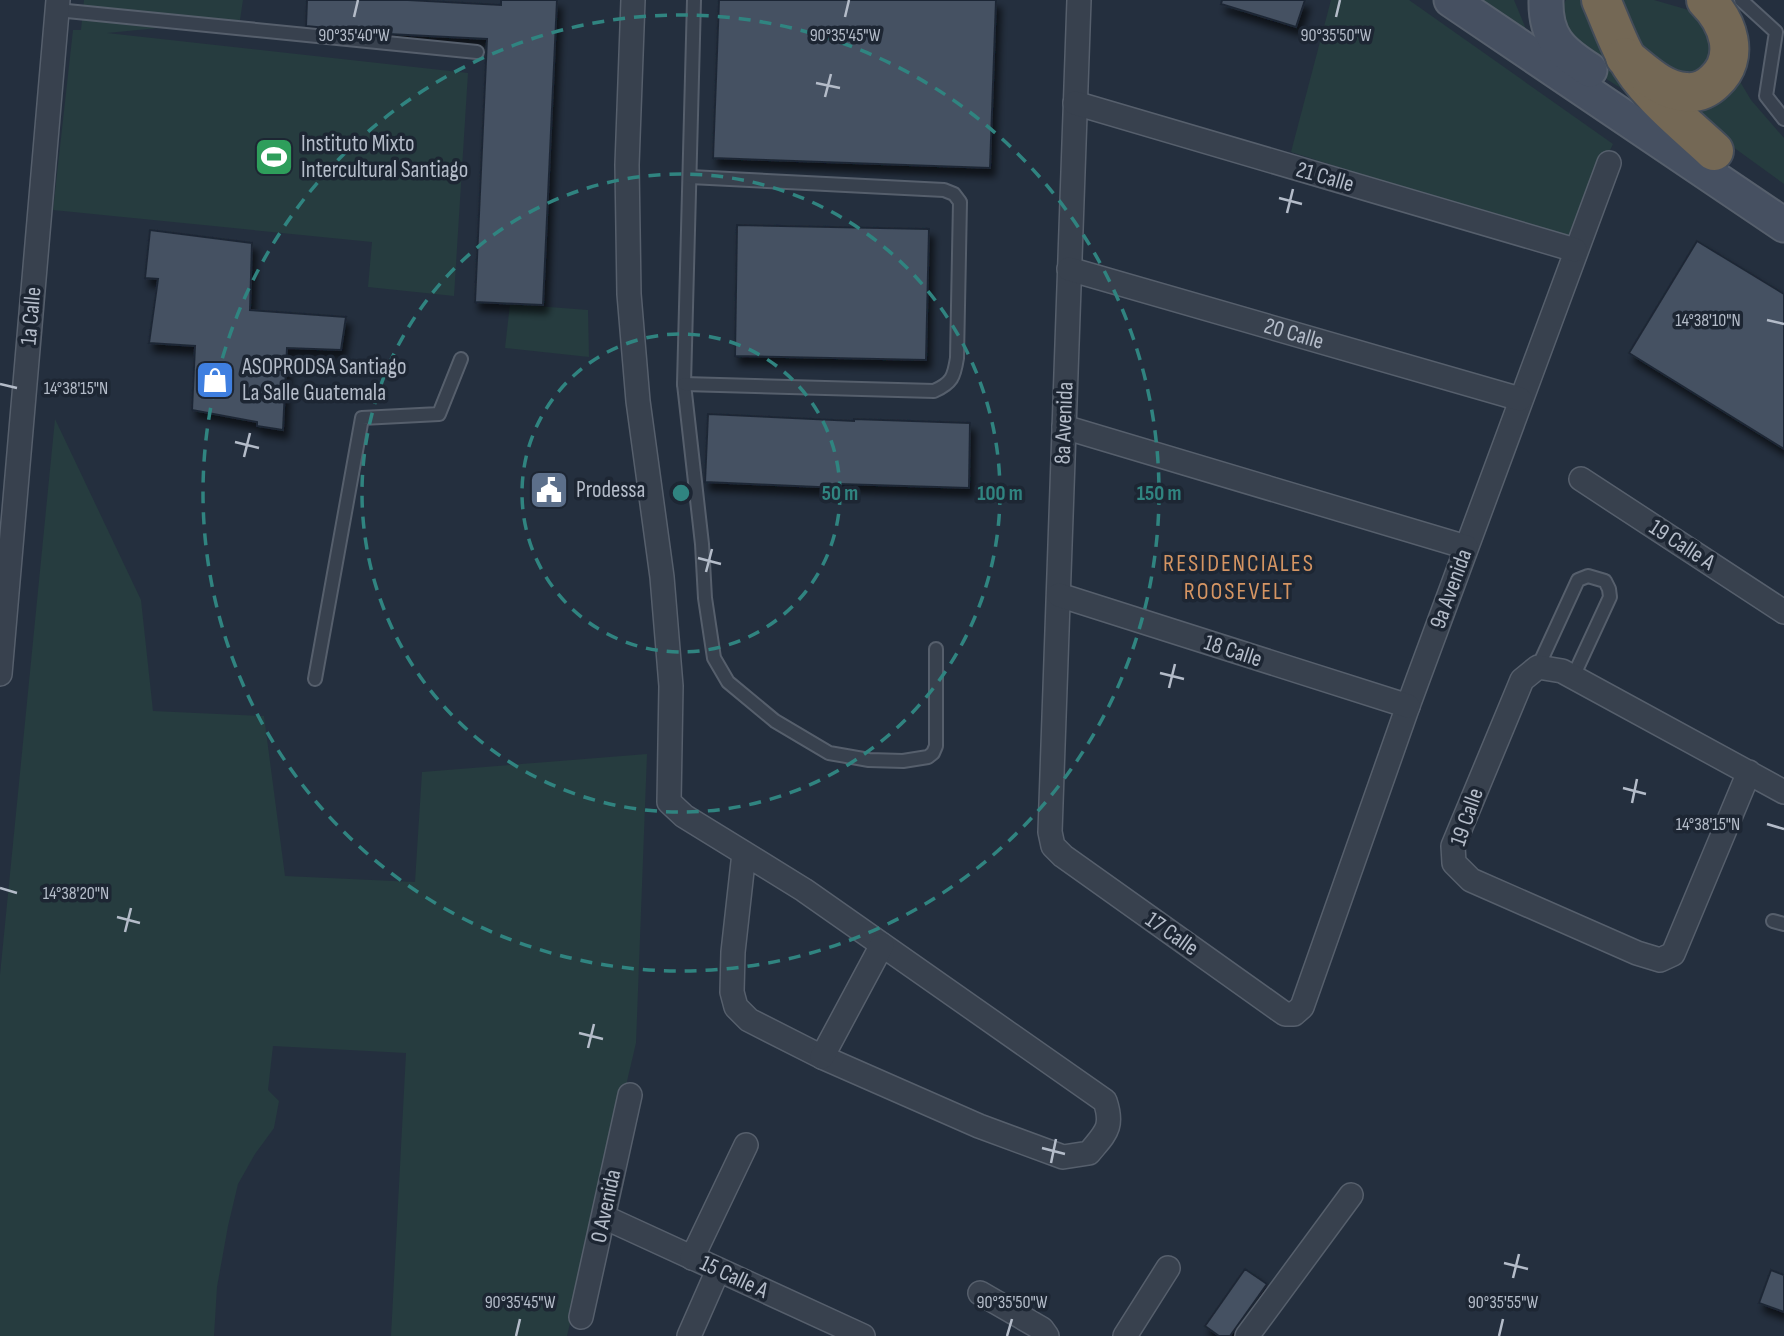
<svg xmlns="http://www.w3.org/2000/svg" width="1784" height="1336" font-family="'Sofia Sans Condensed',sans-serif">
  <defs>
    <filter id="shadow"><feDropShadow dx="4.5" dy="8" stdDeviation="3.5" flood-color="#0009"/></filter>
  </defs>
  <rect width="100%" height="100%" fill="#242f3e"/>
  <g fill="#263c3f">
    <polygon points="84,0 243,0 240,20 107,33 468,73 454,296 368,287 372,242 53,210 73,30 81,30"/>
    <polygon points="1331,0 1409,0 1613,144 1567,240 1291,152"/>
    <polygon points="1483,0 1514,0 1526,29"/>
    <polygon points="1566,0 1592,0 1656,110 1600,75 1565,28 1563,5"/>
    <polygon points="1619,0 1654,0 1699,13 1751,100 1784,138 1784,184 1722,139 1636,45"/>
    <polygon points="510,304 588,310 589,357 505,348"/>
    <polygon points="55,419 141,600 153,711 264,716 285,876 415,882 422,772 647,754 636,1043 567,1336 391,1336 406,1053 273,1046 268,1090 279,1101 274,1128 255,1154 238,1184 228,1226 217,1287 214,1336 0,1336 0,975"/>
  </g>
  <g fill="#455162" stroke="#1f2835" stroke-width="2" filter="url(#shadow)">
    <polygon points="307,0 408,0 501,5 501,0 557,0 543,305 475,302 487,39 388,34 306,26"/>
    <polygon points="719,0 996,0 990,168 713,158"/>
    <polygon points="1222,0 1305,0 1296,27 1221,4"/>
    <polygon points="737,225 929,229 926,360 735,356"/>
    <polygon points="150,230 252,243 250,310 346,317 341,350 287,348 283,430 257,426 257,422 192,410 195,346 149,343 158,279 145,278"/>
    <polygon points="1697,241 1784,294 1784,449 1629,353"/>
    <polygon points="708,414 854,421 854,419 970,423 969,488 840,484 840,488 705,482"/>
    <polygon points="1245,1269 1267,1284 1230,1336 1219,1336 1205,1326"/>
    <polygon points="1771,1270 1784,1275 1784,1312 1759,1303"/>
  </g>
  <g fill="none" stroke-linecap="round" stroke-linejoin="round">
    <g stroke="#565f6c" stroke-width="16">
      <g id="lane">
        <polyline points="694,0 684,384 702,544 705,598 714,658 728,682 775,721 829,753 869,760 903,761 928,757 933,753 936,746 936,649"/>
        <polyline points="1741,0 1776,32 1766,96 1784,119"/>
        <polyline points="57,10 477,52"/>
        <path d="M684,384L934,391C952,383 954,377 957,358L960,202L954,194L944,190L690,177"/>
        <polyline points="1538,667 1578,580 1588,576 1605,581 1609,589 1610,597 1573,677"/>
        <polyline points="315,679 362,418 439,414 461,359"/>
        <polyline points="1773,921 1784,924"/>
      </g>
    </g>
    <g stroke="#565f6c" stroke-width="26">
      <g id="street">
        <path d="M633,0L627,165L629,294L638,401L662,577L671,686L669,802L684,816L804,890L1105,1101C1114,1128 1105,1133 1089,1153L1063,1157L979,1126L822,1057L749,1020L736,1007L732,992L733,952L744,853"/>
        <polyline points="1079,0 1050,832 1053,846 1063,856 1285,1014 1294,1014 1302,1007 1408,706 1609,163"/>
        <polyline points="1075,103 1575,250"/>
        <path id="s1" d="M1069,269L1520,399"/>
        <polyline points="1064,427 1466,547"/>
        <polyline points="1581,479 1784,612"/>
        <polyline points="1059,595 1408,706"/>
        <polyline points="0,674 58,0"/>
        <polyline points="1749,772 1673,954 1660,960 1637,953 1471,880 1454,863 1453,846 1522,680 1538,667 1562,671 1784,792"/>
        <polyline points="822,1057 882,945"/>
        <polyline points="604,1217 863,1336"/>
        <polyline points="692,1258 746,1145"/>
        <polyline points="980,1293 1042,1329 1047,1336"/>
        <polyline points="581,1317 630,1095"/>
        <polyline points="689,1336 718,1270"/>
        <polyline points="1125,1336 1168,1268"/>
        <polyline points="1247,1336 1351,1195"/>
      </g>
    </g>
    <g stroke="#565f6c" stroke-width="37">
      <g id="secondary">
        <polyline points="1451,0 1784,225"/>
        <path d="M1546,0C1545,37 1560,51 1590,70"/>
      </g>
    </g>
    <g stroke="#434c59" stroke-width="42">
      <g id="highway">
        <path d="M1601,0C1609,18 1616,38 1625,55C1644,92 1684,123 1714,151"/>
        <path d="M1625,57C1643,71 1662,91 1686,92C1697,93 1707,89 1715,81C1741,57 1728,22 1706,0"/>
      </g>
    </g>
    <use href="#lane" stroke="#38414e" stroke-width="12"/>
    <use href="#street" stroke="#38414e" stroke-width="23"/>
    <use href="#secondary" stroke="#465061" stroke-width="33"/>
    <use href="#highway" stroke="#746855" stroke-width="38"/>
  </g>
  <path fill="none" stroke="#b4bcc9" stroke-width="2.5" d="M354,17L358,0M845,17L849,0M1336,17L1340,0M816,83L840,88M825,97L831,74M1279,198L1302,204M1287,213L1293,189M1767,320L1784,324M0,384L17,388M235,442L259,448M244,457L250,433M698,558L721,564M706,572L712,549M1160,673L1184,679M1169,688L1175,664M1623,788L1646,794M1632,803L1637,779M1767,824L1784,829M0,888L17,893M117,917L140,923M125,932L131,908M579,1033L603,1039M588,1048L594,1024M1042,1148L1065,1154M1051,1163L1056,1139M1504,1263L1528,1269M1513,1278L1519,1254M516,1336L520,1319M1007,1336L1012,1319M1499,1336L1503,1319"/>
  <g fill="none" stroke="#308480" stroke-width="3.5" stroke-dasharray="12 9">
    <circle cx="681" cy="493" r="159"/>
    <circle cx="681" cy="493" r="319"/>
    <circle cx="681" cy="493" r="478"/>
  </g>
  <defs>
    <g id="stadium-square" transform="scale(2.0125)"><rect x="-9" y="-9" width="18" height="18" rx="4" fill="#2e9e5b" stroke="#1d2633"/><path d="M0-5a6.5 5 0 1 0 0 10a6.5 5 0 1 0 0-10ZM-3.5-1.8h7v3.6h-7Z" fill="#fff"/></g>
    <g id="shop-square" transform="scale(2.0125)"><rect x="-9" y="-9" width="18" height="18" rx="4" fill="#3f7fe0" stroke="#1d2633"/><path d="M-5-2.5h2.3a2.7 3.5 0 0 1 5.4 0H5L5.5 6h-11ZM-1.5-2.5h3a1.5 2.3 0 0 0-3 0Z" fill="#fff"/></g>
    <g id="civic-square" transform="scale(2.0125)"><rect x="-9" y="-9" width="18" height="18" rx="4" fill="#5c6f8a" stroke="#1d2633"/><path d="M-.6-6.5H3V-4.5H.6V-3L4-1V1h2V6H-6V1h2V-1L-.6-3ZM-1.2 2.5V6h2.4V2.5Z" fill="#fff"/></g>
  </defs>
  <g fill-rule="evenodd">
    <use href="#stadium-square" x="274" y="157"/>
    <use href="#shop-square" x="215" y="380"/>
    <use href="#civic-square" x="549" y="490"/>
  </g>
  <g text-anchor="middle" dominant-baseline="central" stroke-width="7" stroke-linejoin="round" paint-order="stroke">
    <g font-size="23" fill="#b4bcc9" stroke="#1d2633" text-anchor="start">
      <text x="301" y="144">Instituto Mixto<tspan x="301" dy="26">Intercultural Santiago</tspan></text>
      <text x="242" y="367">ASOPRODSA Santiago<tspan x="242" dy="26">La Salle Guatemala</tspan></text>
      <text x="576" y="490">Prodessa</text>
    </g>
    <g font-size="23" fill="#b4bcc9" stroke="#1d2633">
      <text transform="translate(1325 177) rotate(16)">21 Calle</text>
      <text transform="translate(31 316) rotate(-85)">1a Calle</text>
      <text stroke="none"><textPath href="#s1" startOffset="234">20 Calle</textPath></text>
      <text transform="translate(1064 423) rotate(-88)">8a Avenida</text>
      <text transform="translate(1682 545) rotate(33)">19 Calle A</text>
      <text transform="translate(1451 589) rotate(-70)">9a Avenida</text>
      <text transform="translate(1233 651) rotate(18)">18 Calle</text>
      <text transform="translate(1467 817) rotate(-71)">19 Calle</text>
      <text transform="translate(1172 934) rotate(35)">17 Calle</text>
      <text transform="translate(606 1206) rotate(-78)">0 Avenida</text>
      <text transform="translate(734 1277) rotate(25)">15 Calle A</text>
    </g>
    <g font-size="24" letter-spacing="2" fill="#d59563" stroke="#1d2633">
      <text x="1239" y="563">RESIDENCIALES<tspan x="1239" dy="28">ROOSEVELT</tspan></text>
    </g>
  </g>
  <g font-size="18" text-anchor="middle" fill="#b4bcc9" stroke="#1d2633" stroke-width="7" stroke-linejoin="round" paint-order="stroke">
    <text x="354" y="41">90°35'40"W</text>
    <text x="845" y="41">90°35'45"W</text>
    <text x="1336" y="41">90°35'50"W</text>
    <text x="1708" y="326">14°38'10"N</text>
    <text x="76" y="394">14°38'15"N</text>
    <text x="1708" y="830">14°38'15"N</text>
    <text x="76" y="899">14°38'20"N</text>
    <text x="520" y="1308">90°35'45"W</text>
    <text x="1012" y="1308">90°35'50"W</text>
    <text x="1503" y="1308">90°35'55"W</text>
  </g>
  <circle cx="681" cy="493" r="10" fill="#308480" stroke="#1d2633" stroke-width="3.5"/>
  <g font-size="21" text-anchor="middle" font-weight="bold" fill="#308480" stroke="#1d2633" stroke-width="7" stroke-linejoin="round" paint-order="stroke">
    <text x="840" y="500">50 m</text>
    <text x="1000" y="500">100 m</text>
    <text x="1159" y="500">150 m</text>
  </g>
</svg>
